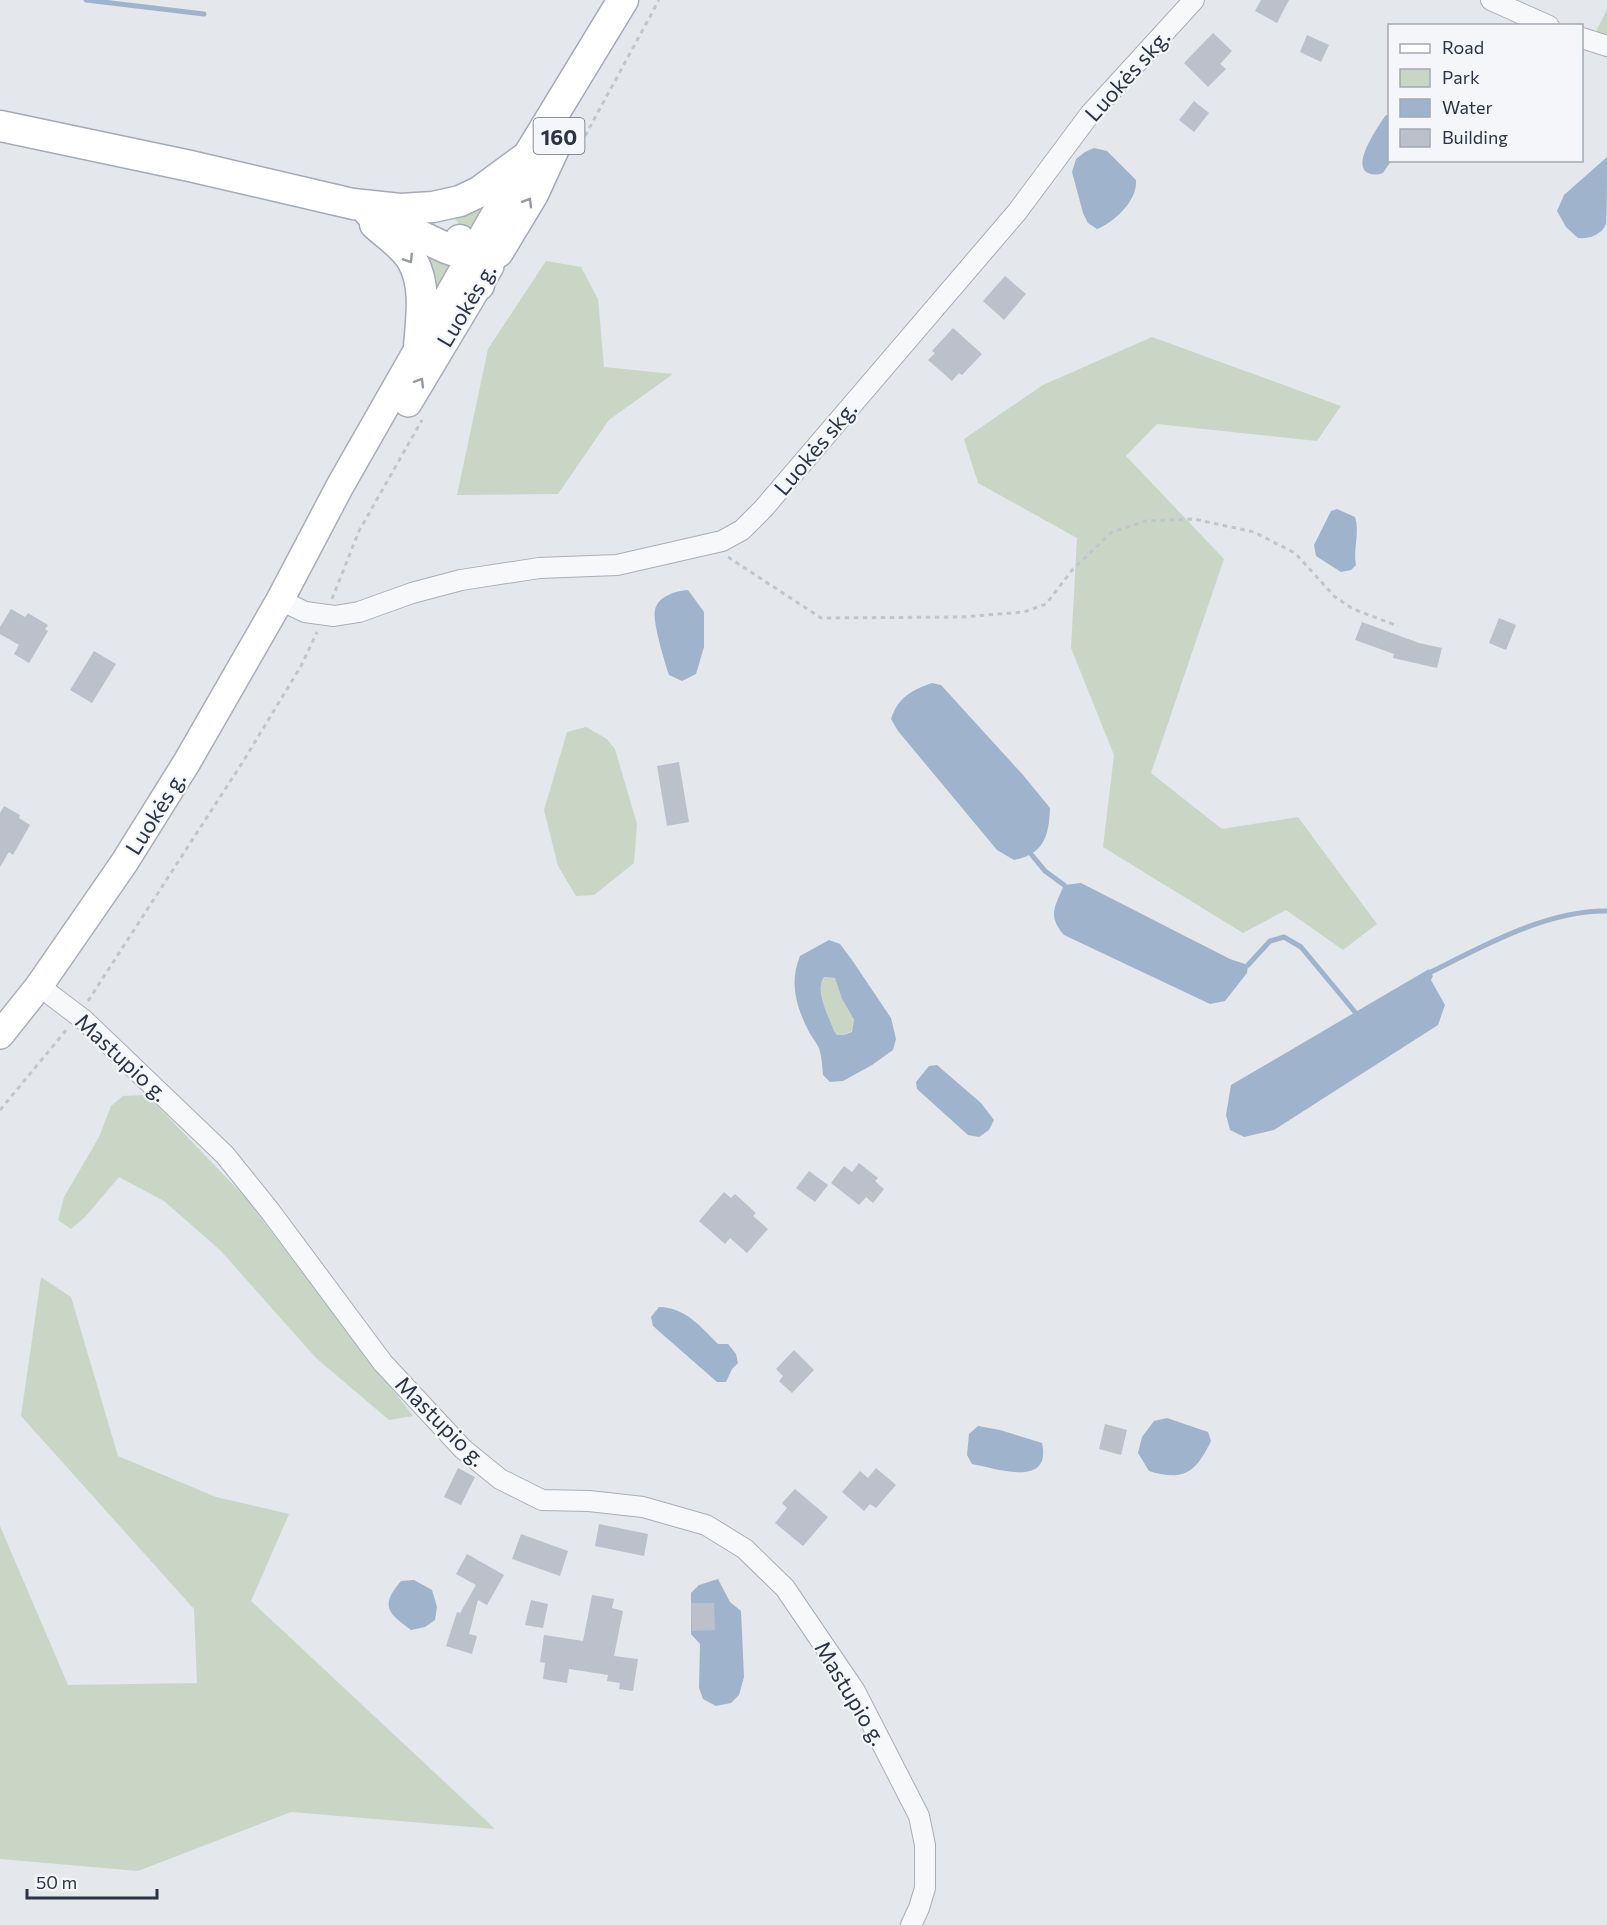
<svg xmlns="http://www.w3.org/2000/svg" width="1607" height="1925" font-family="Commissioner,sans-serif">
  <rect width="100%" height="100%" fill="#e4e7ec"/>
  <g fill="#c9d6c5">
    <polygon points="1607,9 1607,57 1591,42"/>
    <polygon points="492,193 469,237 463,227 452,216"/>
    <polygon points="414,248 458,261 430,306"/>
    <polygon points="546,261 581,267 598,299 604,367 673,374 609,420 558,494 457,495 488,349"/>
    <polygon points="1152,337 1341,406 1317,441 1157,424 1126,456 1224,559 1151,773 1222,829 1298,817 1377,924 1343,950 1286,910 1243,933 1103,847 1114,755 1071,648 1077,538 978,483 964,439 1043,385"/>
    <polygon points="586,727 607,739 615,749 637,824 634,863 594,895 576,896 558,866 544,810 567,732"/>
    <path d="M824,977L835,978L842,999L854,1021L852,1031L844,1035H837L834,1031C829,1016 814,991 824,977Z"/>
    <polygon points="147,1095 244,1196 413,1416 389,1420 316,1358 221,1251 164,1201 119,1177 85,1217 71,1229 58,1220 64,1197 99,1137 111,1106 123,1096"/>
    <polygon points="41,1277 71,1297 118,1456 216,1497 289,1514 251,1601 495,1829 291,1812 138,1871 0,1859 0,1526 68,1685 197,1683 194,1609 21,1416"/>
  </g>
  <g fill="#9fb4cc" fill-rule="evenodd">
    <path d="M1389,114L1391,161L1383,173C1378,175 1373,175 1368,173C1351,164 1379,126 1385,116Z"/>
    <path d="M1094,148L1107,151L1136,180C1136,183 1136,187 1135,190C1131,206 1111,224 1097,229L1088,223L1083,213L1072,172L1076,159L1085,152Z"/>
    <path d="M1607,157C1607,168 1607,216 1606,224C1601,235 1590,239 1578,238L1566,227L1557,211L1564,195Z"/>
    <path d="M1337,509L1355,517C1360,532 1353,549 1356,565L1351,570L1341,572L1316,556L1314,545L1331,511Z"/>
    <path d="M688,590L704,612V647L696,674L682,681L669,675C665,663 652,621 655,610C658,596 676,591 688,590Z"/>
    <path d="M932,683L941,685L1023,775L1050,808C1049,836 1044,854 1014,860L997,850L898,731L891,719C898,697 912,690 932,683Z"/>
    <path d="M1081,883L1230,959L1248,965L1247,973L1225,1001L1210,1004L1064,935C1047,915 1055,907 1064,885Z"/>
    <path d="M829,940L840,944L852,960L891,1018L896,1039L893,1050L872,1065L843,1081L830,1082L823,1075C822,1066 822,1057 819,1048C816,1042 812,1037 809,1032C796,1006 789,983 800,956ZM824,977L835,978L842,999L854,1020L852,1032L844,1035H837L834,1031C829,1016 814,991 824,977Z"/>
    <polygon points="1429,969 1433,976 1431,980 1445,1005 1438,1025 1274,1130 1244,1137 1230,1130 1226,1115 1231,1085"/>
    <polygon points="937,1065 981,1103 994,1120 989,1130 979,1137 968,1135 917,1089 916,1082 929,1066"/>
    <path d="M659,1307C685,1307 701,1327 718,1344H728L736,1354L738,1363L732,1369L726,1382H717L653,1326L651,1317Z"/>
    <path d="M1167,1418L1208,1432L1211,1441C1196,1472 1184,1482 1149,1471L1138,1453L1142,1437L1154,1421Z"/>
    <path d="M978,1426L1000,1430L1042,1443C1052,1489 995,1468 972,1464L967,1455L969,1434Z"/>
    <polygon points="718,1579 730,1602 741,1611 744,1677 739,1695 731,1703 716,1706 703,1699 699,1688 700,1644 691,1634 691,1593 699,1585"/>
    <path d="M414,1580L432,1590L437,1607L435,1620L425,1627L411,1630C387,1612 380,1606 401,1581Z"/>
  </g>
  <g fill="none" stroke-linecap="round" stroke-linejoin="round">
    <g stroke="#9fb4cc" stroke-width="5">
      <polyline points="86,0 204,14"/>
      <polyline points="1031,854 1045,871 1064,885"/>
      <polyline points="1248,965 1270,941 1284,937 1301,947 1355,1012"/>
      <path d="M1431,972C1483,946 1547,910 1607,911"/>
    </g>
  </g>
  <g fill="#bbc0ca">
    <polygon points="1261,0 1289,0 1277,23 1255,11"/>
    <polygon points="1213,33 1232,51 1220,64 1226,69 1208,87 1184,63"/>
    <polygon points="1307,35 1329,45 1321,62 1300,52"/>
    <polygon points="1194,101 1209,113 1194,132 1179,120"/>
    <polygon points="1005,276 1026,294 1004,320 983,301"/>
    <polygon points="953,328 982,354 962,375 959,373 952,381 928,360 935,353 932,351"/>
    <polygon points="11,609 25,617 28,613 48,625 45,629 48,631 29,663 14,654 19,645 0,634 0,627"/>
    <polygon points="1499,618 1516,625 1506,650 1489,643"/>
    <polygon points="1362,622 1419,643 1442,648 1437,668 1393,658 1394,654 1355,640"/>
    <polygon points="94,651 116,664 92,703 70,690"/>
    <polygon points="679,762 689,822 667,826 657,766"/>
    <polygon points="4,806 20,815 19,818 30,825 13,855 9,852 0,867 0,813"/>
    <polygon points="859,1163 878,1178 875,1181 884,1189 873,1203 866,1197 859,1205 831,1183 844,1166 852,1172"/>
    <polygon points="809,1171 828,1185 815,1202 796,1188"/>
    <polygon points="724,1192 731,1198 735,1194 756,1213 753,1216 768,1229 747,1253 730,1238 725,1244 699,1221"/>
    <polygon points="794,1350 814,1370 792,1393 779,1381 783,1376 776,1369"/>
    <polygon points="1105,1424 1127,1430 1121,1455 1099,1449"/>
    <polygon points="458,1468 475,1477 461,1505 444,1497"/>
    <polygon points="876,1468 896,1485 876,1508 870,1504 864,1511 842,1492 860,1471 868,1478"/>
    <polygon points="795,1489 828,1517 803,1546 775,1523 787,1508 782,1503"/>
    <polygon points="599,1524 648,1534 644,1556 595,1546"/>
    <polygon points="521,1534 568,1551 560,1576 512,1559"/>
    <polygon points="467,1554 504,1575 487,1605 478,1600 469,1634 477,1636 472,1654 446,1646 457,1612 460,1613 476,1585 456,1574"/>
    <polygon points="592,1595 614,1599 612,1608 623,1611 614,1656 638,1659 633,1691 619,1689 620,1683 607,1681 608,1675 569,1669 567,1683 543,1679 545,1663 540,1662 544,1635 583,1641"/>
    <polygon points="531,1600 548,1604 543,1628 525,1625"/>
    <polygon points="691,1603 714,1603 715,1630 692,1631"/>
  </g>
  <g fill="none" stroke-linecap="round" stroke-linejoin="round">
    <g stroke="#a9aeb7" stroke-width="22">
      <g id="street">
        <polyline points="1491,0 1549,26"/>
        <polyline points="1582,38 1607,46"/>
        <polyline points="280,600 305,612 334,616 359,612 412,593 461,580 539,568 617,565 722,541 742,530 763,509 1017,212 1090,114 1194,0"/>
        <polyline points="39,986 84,1020 225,1155 270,1211 383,1363 463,1449 500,1479 542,1500 589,1501 643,1507 706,1525 745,1549 785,1588 855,1691 919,1816 925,1845 925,1888 919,1908 911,1925"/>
      </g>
    </g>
    <g stroke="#a9aeb7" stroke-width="30">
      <g id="secondary">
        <polyline points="408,403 490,266"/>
        <polyline points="0,1035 39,986 124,863 187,762 280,600 340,486 527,158"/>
      </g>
    </g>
    <g stroke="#a3abb8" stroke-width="33">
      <g id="primary">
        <polyline points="0,126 190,166 353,204 400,209 433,207 460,201 479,192 528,156 623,0"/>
        <polyline points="369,212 446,248 470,256 498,252 533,194 561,133"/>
        <path d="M375,224C387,235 404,246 412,260C427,286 421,319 419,347"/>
        <polyline points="460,240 470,256 479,285"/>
      </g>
    </g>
    <g stroke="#c2c5cb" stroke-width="3" stroke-dasharray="4.5 4.5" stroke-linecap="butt">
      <polyline points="585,136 659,0"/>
      <polyline points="728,557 821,618 962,617 1024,612 1046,604 1073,569 1112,532 1146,521 1194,519 1254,532 1295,553 1335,597 1353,609 1398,626"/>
      <polyline points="332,599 359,531 422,420"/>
      <polyline points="88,1001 244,760 301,666 317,632"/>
      <polyline points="0,1110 68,1028"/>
    </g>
    <use href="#street" stroke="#f7f8fa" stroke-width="20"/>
    <use href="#secondary" stroke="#fff" stroke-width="27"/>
    <use href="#primary" stroke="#fff" stroke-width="30"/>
  </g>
  <defs><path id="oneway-chevron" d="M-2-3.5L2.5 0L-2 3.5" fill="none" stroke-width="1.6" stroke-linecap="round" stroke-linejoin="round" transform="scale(1.5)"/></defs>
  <g stroke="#959aa2">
    <use href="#oneway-chevron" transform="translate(528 202) rotate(-59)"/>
    <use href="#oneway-chevron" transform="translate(409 259) rotate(57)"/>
    <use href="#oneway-chevron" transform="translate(420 382) rotate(-59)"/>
  </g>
  <g text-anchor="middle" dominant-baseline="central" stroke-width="4.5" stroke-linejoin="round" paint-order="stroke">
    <rect fill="#f4f6f9" stroke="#676e7b" stroke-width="1.5" x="533.5" y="118" width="51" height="36" rx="4.5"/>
    <g font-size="21" font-weight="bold" fill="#2b3445">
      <text x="559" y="136">160</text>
    </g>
    <g font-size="22" fill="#2b3445" stroke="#f4f6f9">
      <text transform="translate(1127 75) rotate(-48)">Luokės skg.</text>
      <text transform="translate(466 305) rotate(-59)">Luokės g.</text>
      <text transform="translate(815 448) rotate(-50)">Luokės skg.</text>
      <text transform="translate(155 813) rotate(-58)">Luokės g.</text>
      <text transform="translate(122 1057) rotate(43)">Mastupio g.</text>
      <text transform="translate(441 1421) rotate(45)">Mastupio g.</text>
      <text transform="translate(851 1693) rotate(59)">Mastupio g.</text>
    </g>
  </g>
  <rect x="1388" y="24" width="195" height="138" fill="#f4f6f9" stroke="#a4a8b1" stroke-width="1.5"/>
  <rect x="1400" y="44" width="30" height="9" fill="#ffffff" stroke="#a4a8b1" stroke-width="1.5"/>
  <text x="1442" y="54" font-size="18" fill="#2b3445">Road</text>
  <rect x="1400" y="69" width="30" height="18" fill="#c9d6c5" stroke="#a4a8b1" stroke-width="1.5"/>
  <text x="1442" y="84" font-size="18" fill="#2b3445">Park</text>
  <rect x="1400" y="99" width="30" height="18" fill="#9fb4cc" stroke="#a4a8b1" stroke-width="1.5"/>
  <text x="1442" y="114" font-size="18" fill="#2b3445">Water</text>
  <rect x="1400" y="129" width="30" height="18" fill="#bbc0ca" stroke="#a4a8b1" stroke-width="1.5"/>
  <text x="1442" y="144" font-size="18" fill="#2b3445">Building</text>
  <path d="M27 1889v9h130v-9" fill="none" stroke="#2b3445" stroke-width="3"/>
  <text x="36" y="1889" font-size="18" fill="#2b3445" stroke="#f4f6f9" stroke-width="4.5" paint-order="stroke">50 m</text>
</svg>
